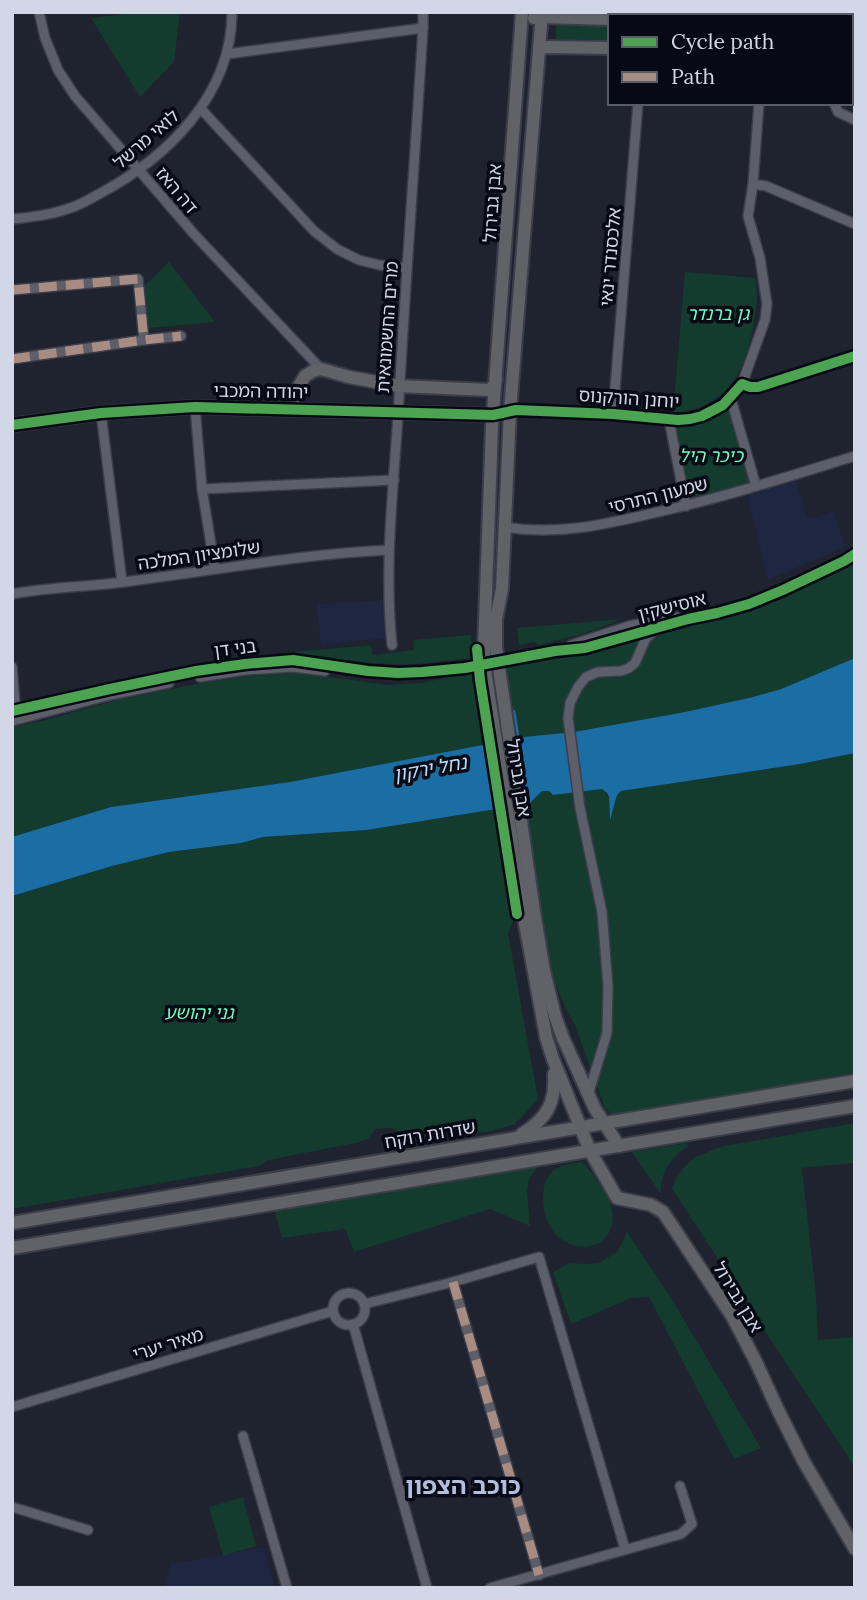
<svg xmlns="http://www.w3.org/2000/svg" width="867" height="1600" font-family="Lora,'Noto Sans Hebrew',serif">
  <rect width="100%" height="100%" fill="#1f222f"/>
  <g fill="#1e2641">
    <polygon points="796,481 808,519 834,511 845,547 768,580 747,495"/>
    <polygon points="382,600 386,638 321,645 317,604"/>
    <polygon points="264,1547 275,1588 165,1588 170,1564"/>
  </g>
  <g fill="#133b2e">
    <polygon points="141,12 180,12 174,62 140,97 91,18"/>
    <polygon points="556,22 610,24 610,40 556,39"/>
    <polygon points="169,262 215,322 149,328 142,288"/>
    <path d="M685,272L755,278C759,295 756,311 753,328C743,376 726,408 673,413Z"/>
    <polygon points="730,411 750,484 690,501 675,428"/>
    <polygon points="855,564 855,658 781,689 753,697 685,712 574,732 524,738 290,782 111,807 12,837 12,727 42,721 117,700 202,683 249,676 299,673 388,685 421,683 474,672 534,663 573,656 669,629 729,617 758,608 788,596"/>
    <polygon points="622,619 583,634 538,645 534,642 519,645 517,628"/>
    <path d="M471,635L473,658C446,660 418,666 391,664C355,663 319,655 282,653L371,645L373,655L414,650L413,640Z"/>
    <path d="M855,753V1072L619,1116L612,1114L605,1108L574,1023L566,1009L553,979L541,910L512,915L513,922L508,933L538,1099L515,1124L492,1131L417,1141L392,1128L375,1129L369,1138L360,1142L269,1160L259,1166L12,1209V896L112,866L169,852L241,843L263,837L367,830L496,809L530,803L542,791H549L553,795L602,789C611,795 609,806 610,817L617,795L621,791L800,764Z"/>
    <polygon points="855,1123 855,1173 853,1163 802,1168 816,1296 818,1340 855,1337 855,1468 672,1189 675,1180 685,1166 694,1158 719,1147"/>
    <path d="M687,1143L688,1146C670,1158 660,1173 661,1194L632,1152Z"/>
    <polygon points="541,1162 529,1179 527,1192 530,1226 490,1209 354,1252 345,1229 282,1238 274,1209"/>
    <path d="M580,1162L586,1165C593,1176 608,1193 611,1206C624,1254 558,1263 545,1214C543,1205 542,1196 544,1187C548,1168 563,1164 580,1162Z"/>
    <polygon points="627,1232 666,1290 761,1448 734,1459 649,1297 631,1298 571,1324 553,1272 569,1263 585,1264 599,1263 618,1251"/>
    <polygon points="243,1497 256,1546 223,1556 209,1507"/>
  </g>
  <polygon fill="#1a6ea3" points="855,658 855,753 800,764 621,791 617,795 610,820 609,797 607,793 602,789 553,795 549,791 542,791 530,803 496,809 367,830 263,837 241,843 169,852 112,866 12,896 12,837 111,807 290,782 524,737 574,732 685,712 753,697 781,689"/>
  <polygon fill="#1f222f" points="513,736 524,808 496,813 486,741"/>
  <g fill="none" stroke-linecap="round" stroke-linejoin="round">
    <polyline stroke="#1a6ea3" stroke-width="2.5" points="514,711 519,742"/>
    <g stroke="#3b3d49" stroke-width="12">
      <g id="street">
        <polyline points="39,12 45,38 58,70 75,96 194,234 321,369"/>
        <polyline points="227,54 423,28"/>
        <polyline points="834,103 838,112 855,120"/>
        <polyline points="201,109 314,231 337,249 359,260 379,265 407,268"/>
        <polyline points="753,184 766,186 855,224"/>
        <path d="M12,219C32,217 51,215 70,208C80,205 90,199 99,194C167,158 232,95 232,12"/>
        <polyline points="12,290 138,279 144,340"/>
        <polyline points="12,359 144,340 181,336"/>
        <polyline points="742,384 765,320 767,304 760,258 748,216 753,184 759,103"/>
        <polyline points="731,399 756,486"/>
        <polyline points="195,407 202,489 215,569"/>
        <path d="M510,411L516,410C548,411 581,411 614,414C641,416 672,425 700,417C718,411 730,399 742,384L750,387H758L855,356"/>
        <polyline points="101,413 122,582"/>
        <polyline points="613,414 638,103"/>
        <polyline points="669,420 686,506"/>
        <polyline points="202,489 394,480"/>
        <path d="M504,527C558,536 607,524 658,512C725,497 790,476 855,456"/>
        <path d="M12,594C49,587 87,587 124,582C213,571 300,554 389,550"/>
        <path d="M392,645C384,569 393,492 398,416C405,287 415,158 423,28V12"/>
        <polyline points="571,645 629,626 673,617 679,618"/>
        <polyline points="502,661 555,651 585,648 688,619 740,607 783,590 844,561 855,554"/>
        <polyline points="12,667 15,703 12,708"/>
        <polyline points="200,677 245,670 293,667 325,671"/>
        <path d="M12,711C104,692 195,666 289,660C315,659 342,668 368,671C403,676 440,673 474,667"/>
        <polyline points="12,721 110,695 169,683"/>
        <polyline points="589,1092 607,1033 608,986 602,912 580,808 568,718 570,703 578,687 586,677 598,672 621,671 629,668 635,663 646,638 658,628"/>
        <polyline points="453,1282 539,1575"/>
        <circle cx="349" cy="1309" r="16"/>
        <polyline points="364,1304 453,1282 539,1257 625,1549"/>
        <polyline points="353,1324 427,1588"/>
        <polyline points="12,1407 333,1311"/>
        <polyline points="243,1436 287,1588"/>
        <polyline points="12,1507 88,1530"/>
        <polyline points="490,1588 681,1534 692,1524 680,1486"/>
      </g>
    </g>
    <g stroke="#3b3d49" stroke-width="16">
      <g id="secondary">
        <polyline points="764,16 764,12"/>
        <polyline points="534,18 542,17 610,19"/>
        <polyline points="851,26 855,26"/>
        <polyline points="539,49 547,47 610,48"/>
        <polyline points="851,53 855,53"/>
        <polyline points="295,409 296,391 305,376 313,371 321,369 349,377 398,386 489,390 494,386 496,380"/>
        <polyline points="12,425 101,413 195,407 493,415 499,414"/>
        <polyline points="496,647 496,619 502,589 510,411 542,12"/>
        <polyline points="484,648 492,426 522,12"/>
        <polyline points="534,911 544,971 555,1016 563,1038 595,1109 619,1146"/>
        <polyline points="523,913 546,1037 553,1059 590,1151 617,1198 651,1205 663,1212 675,1230 732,1316 756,1362 778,1410 804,1462 855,1549"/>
        <path d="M522,1134C547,1119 556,1102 554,1074"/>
        <polyline points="12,1223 855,1081"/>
        <polyline points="12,1248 855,1106"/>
      </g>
    </g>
    <use href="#street" stroke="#5c5f69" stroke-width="9"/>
    <use href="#secondary" stroke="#606268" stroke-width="12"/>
    <g stroke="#3b3d49" stroke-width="16" stroke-linecap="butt">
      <g id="secondary-bridge">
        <polyline points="496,647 534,911"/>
        <polyline points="484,648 486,677 523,913"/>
      </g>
    </g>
    <use href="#secondary-bridge" stroke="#606268" stroke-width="12"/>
    <g stroke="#a88b81" stroke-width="9" stroke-dasharray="18 9" stroke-linecap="butt">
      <polyline points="12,290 138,279 144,340"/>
      <polyline points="12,359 144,340 181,336"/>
      <polyline points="453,1282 539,1575"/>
    </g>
    <g stroke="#070a14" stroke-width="15">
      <g id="cycleway">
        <polyline points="12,425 101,413 195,407 493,415 516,410 613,414 678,420 690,419 702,416 723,405 742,384 750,387 758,387 855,356"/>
        <polyline points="477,649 480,680 517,914"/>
        <polyline points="12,711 110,689 196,671 245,664 293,660 368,671 398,673 422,672 465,668 555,651 585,648 688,619 717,613 749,604 783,590 844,561 855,554"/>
      </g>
    </g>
    <use href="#cycleway" stroke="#4ca352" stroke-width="10"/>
  </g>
  <g text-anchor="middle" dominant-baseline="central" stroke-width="7" stroke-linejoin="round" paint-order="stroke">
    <g font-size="18" fill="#d1d7e7" stroke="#070a14">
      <text transform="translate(146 139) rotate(-41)">לואי מרשל</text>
      <text transform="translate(177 190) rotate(50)">דה האז</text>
      <text transform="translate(492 203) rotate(-86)">אבן גבירול</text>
      <text transform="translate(610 257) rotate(-85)">אלכסנדר ינאי</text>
      <text transform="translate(387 327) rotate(-86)">מרים החשמונאית</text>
      <text transform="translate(261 391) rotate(1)">יהודה המכבי</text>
      <text transform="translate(629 398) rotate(4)">יוחנן הורקנוס</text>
      <text transform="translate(658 495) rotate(-14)">שמעון התרסי</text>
      <text transform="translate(199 555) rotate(-8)">שלומציון המלכה</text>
      <text transform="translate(672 606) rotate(-14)">אוסישקין</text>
      <text transform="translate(235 648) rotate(-7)">בני דן</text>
      <text transform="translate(519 778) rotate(81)">אבן גבירול</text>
      <text transform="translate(430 1134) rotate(-10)">שדרות רוקח</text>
      <text transform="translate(738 1297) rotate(59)">אבן גבירול</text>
      <text transform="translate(168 1344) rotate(-17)">מאיר יערי</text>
    </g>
    <g font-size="18" font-style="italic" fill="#6bfdc3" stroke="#070a14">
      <text x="718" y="313">גן ברנדר</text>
      <text x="711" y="455">כיכר היל</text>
      <text x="199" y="1012">גני יהושע</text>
    </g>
    <g font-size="19" font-style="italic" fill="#b7defe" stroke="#070a14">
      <text transform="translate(430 768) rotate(-10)">נחל ירקון</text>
    </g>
    <g font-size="24" font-weight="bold" fill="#b3bedc" stroke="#070a14">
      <text x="463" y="1485">כוכב הצפון</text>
    </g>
  </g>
  <rect width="867" height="1600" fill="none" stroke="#d1d7e7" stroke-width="28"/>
  <rect x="608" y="14" width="245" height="91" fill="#070a14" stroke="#585c68" stroke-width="2"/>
  <rect x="622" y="37" width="35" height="10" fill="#4ca352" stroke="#585c68" stroke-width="2"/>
  <text x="671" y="49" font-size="21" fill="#d1d7e7">Cycle path</text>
  <rect x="622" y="72" width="35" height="10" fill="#a88b81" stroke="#585c68" stroke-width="2"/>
  <text x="671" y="84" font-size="21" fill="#d1d7e7">Path</text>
</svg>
